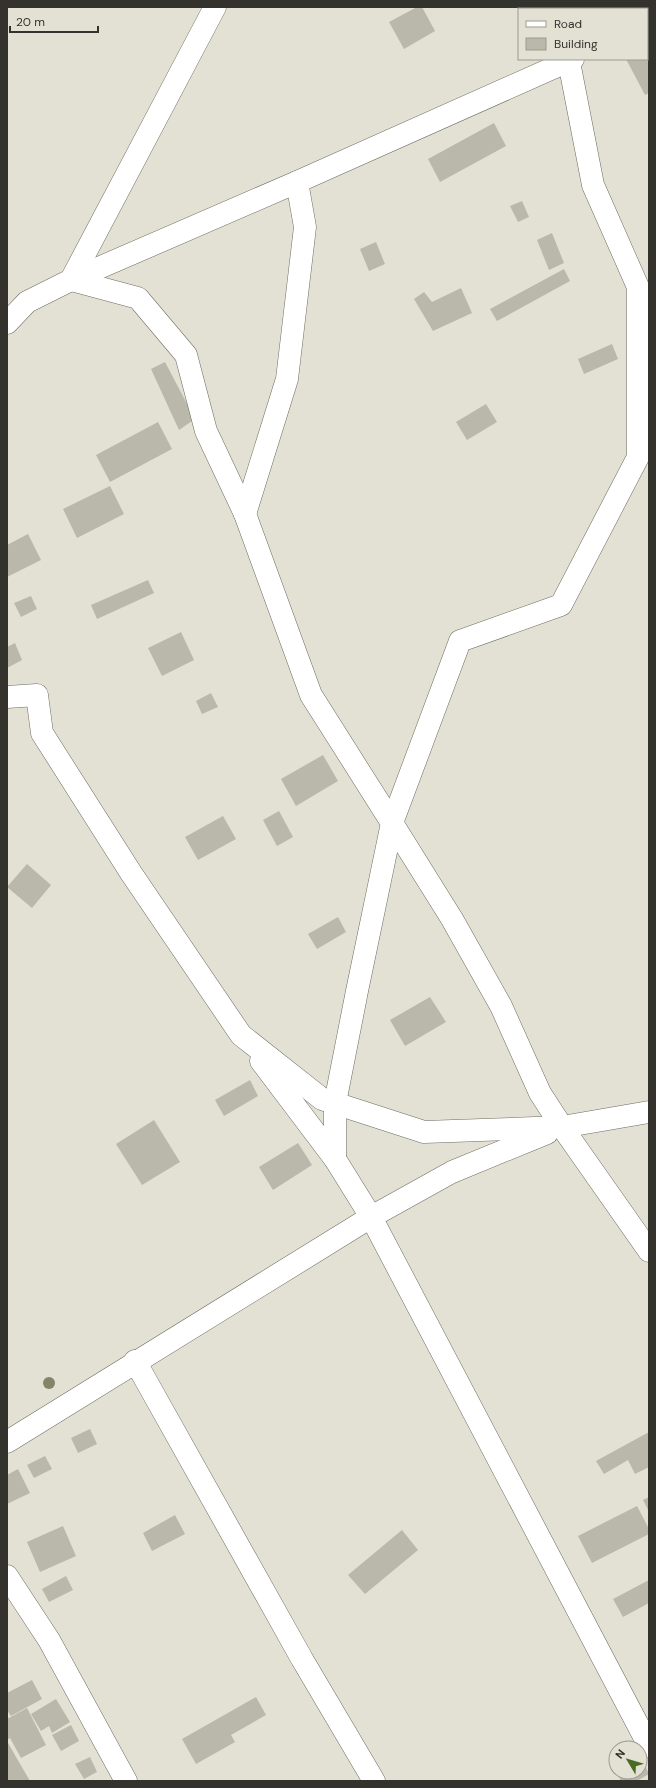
<svg xmlns="http://www.w3.org/2000/svg" width="656" height="1788" font-family="'DM Sans',sans-serif">
  <rect width="100%" height="100%" fill="#e3e1d4"/>
  <g fill="#bab8ab">
    <polygon points="417,7 422,7 435,31 404,49 389,22"/>
    <polygon points="649,35 649,93 645,95 626,59 647,59 647,36"/>
    <polygon points="494,123 506,146 440,182 428,159"/>
    <polygon points="522,201 529,217 518,222 510,206"/>
    <polygon points="552,233 564,263 549,270 537,240"/>
    <polygon points="376,242 385,264 369,271 360,249"/>
    <polygon points="564,269 570,281 497,321 490,309"/>
    <polygon points="461,288 472,313 433,331 414,299 424,292 432,302"/>
    <polygon points="612,344 618,359 584,374 578,359"/>
    <polygon points="165,362 195,419 179,430 151,369"/>
    <polygon points="486,404 497,422 467,440 456,422"/>
    <polygon points="158,422 172,449 110,482 96,455"/>
    <polygon points="110,486 124,514 77,538 63,509"/>
    <polygon points="28,534 41,560 7,577 7,545"/>
    <polygon points="148,580 154,593 97,619 91,605"/>
    <polygon points="31,596 37,609 21,617 14,603"/>
    <polygon points="181,632 194,660 162,676 148,648"/>
    <polygon points="15,643 22,660 7,668 7,647"/>
    <polygon points="211,693 218,707 202,714 196,701"/>
    <polygon points="323,755 338,781 296,806 281,779"/>
    <polygon points="279,811 293,837 277,846 263,820"/>
    <polygon points="223,816 236,839 198,860 185,837"/>
    <polygon points="27,864 51,885 32,908 7,887"/>
    <polygon points="338,917 346,932 317,949 308,934"/>
    <polygon points="430,997 446,1022 405,1046 390,1020"/>
    <polygon points="250,1080 258,1096 224,1116 215,1100"/>
    <polygon points="154,1120 180,1162 142,1185 116,1144"/>
    <polygon points="298,1143 312,1165 273,1190 259,1167"/>
    <polygon points="90,1429 97,1444 78,1453 71,1438"/>
    <polygon points="649,1432 649,1467 635,1474 628,1460 604,1474 596,1461"/>
    <polygon points="45,1456 52,1469 34,1478 27,1465"/>
    <polygon points="18,1469 30,1493 7,1504 7,1475"/>
    <polygon points="649,1497 649,1512 643,1500"/>
    <polygon points="637,1506 649,1529 649,1534 592,1563 578,1536"/>
    <polygon points="175,1515 185,1534 152,1551 143,1533"/>
    <polygon points="63,1526 76,1556 40,1572 27,1542"/>
    <polygon points="402,1530 418,1550 365,1594 348,1575"/>
    <polygon points="66,1576 73,1590 49,1602 42,1589"/>
    <polygon points="649,1580 649,1603 623,1617 613,1599"/>
    <polygon points="32,1680 42,1699 11,1716 7,1710 7,1693"/>
    <polygon points="256,1697 266,1715 231,1735 235,1742 196,1764 182,1739"/>
    <polygon points="56,1699 70,1722 52,1733 49,1726 41,1731 31,1714"/>
    <polygon points="27,1708 46,1745 21,1758 10,1738 7,1740 7,1719"/>
    <polygon points="71,1725 79,1741 61,1751 52,1735"/>
    <polygon points="8,1743 30,1781 7,1781"/>
    <polygon points="640,1755 649,1774 637,1781 621,1781 616,1772 640,1772"/>
    <polygon points="90,1757 97,1772 84,1779 75,1764"/>
    <polygon points="616,1760 616,1771 611,1762"/>
  </g>
  <g fill="none" stroke-linecap="round" stroke-linejoin="round">
    <g stroke="#6e6c61" stroke-width="23">
      <g id="street">
        <polyline points="612,9 614,7"/>
        <polyline points="642,9 645,7"/>
        <polyline points="71,280 138,298 186,355 206,431 245,514 311,695 392,823 452,919 501,1006 540,1093 562,1127 649,1251"/>
        <polyline points="71,280 297,182 573,59"/>
        <polyline points="7,323 27,302 71,280 215,7"/>
        <polyline points="245,514 287,379 305,227 297,182"/>
        <polyline points="7,697 37,695 42,733 131,873 241,1035 322,1099 424,1132 562,1127 649,1112"/>
        <polyline points="261,1061 335,1159 371,1217 649,1746"/>
        <polyline points="335,1159 335,1103 357,991 392,823 460,641 561,605 638,457 638,287 593,185 569,62 571,59"/>
        <polyline points="135,1361 302,1659 374,1781"/>
        <polyline points="7,1442 371,1217 452,1172 547,1133"/>
        <polyline points="7,1576 49,1640 126,1781"/>
      </g>
    </g>
    <use href="#street" stroke="#fff" stroke-width="22"/>
  </g>
  <circle fill="#838568" cx="49" cy="1383" r="6"/>
  <rect width="656" height="1788" fill="none" stroke="#33322d" stroke-width="16"/>
  <rect x="518" y="8" width="130" height="52" fill="#e3e1d4" stroke="#9d9b91"/>
  <rect x="526" y="21" width="20" height="6" fill="#ffffff" stroke="#9d9b91"/>
  <text x="554" y="28" font-size="12" fill="#33322d">Road</text>
  <rect x="526" y="38" width="20" height="12" fill="#bab8ab" stroke="#9d9b91"/>
  <text x="554" y="48" font-size="12" fill="#33322d">Building</text>
  <g transform="translate(628 1760) rotate(308)"><circle r="19" fill="#e3e1d4" stroke="#9d9b91"/>
  <path d="M0-3L7 15L0 10L-7 15Z" fill="#496c24"/>
  <text y="-6" font-size="11" font-weight="bold" text-anchor="middle" fill="#33322d">N</text>
  </g>
  <path d="M10 26v6h88v-6" fill="none" stroke="#33322d" stroke-width="2"/>
  <text x="16" y="26" font-size="12" fill="#33322d" stroke="#e3e1d4" stroke-width="3" paint-order="stroke">20 m</text>
</svg>
